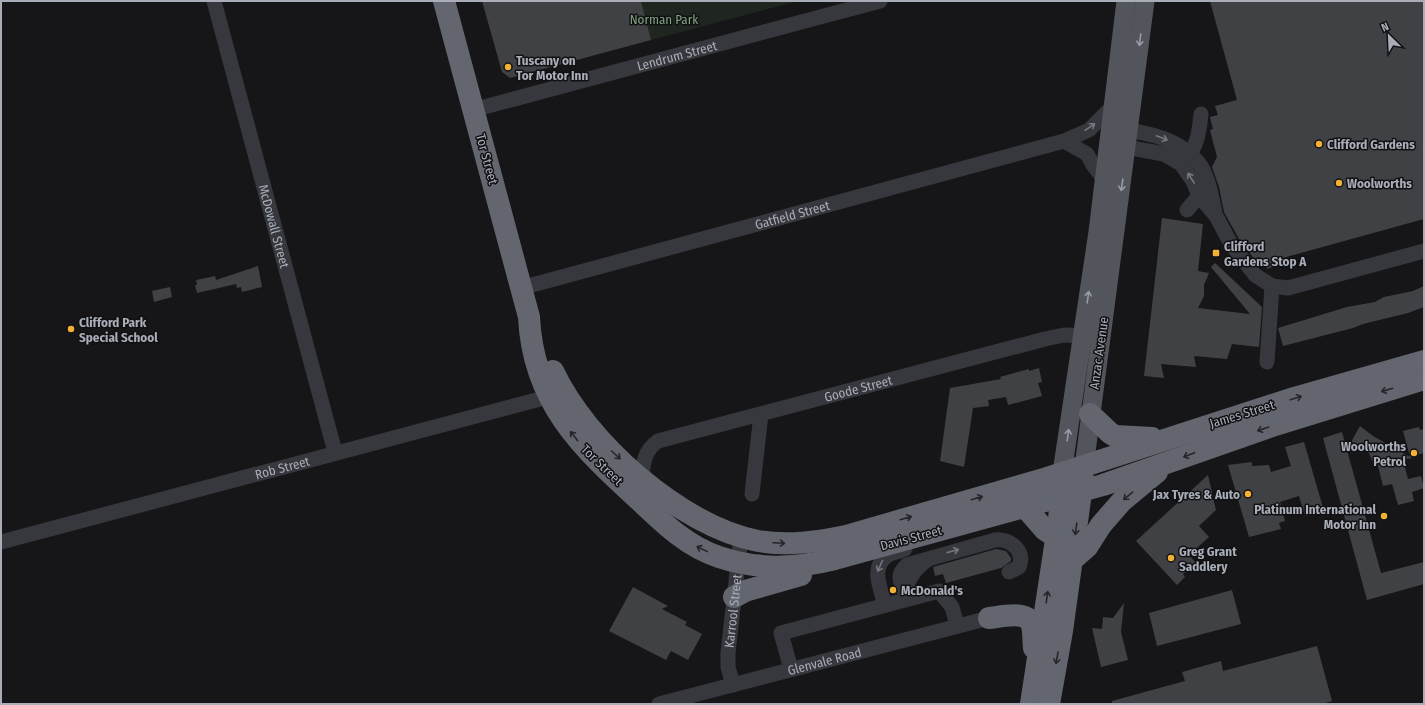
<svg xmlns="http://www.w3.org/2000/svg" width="1425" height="705" font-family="'Fira Sans Condensed',sans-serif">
  <rect width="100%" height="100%" fill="#161618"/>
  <polygon fill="#1e261f" points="641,1 798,1 651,40"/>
  <g fill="#404145">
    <polygon points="482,1 641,1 651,40 510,78 502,72"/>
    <polygon points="1210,1 1424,1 1424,219 1279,259 1275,266 1267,269 1259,257 1255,260 1239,239 1224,212 1219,187 1212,167 1217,157 1210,130 1213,129 1210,117 1218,115 1215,106 1237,100"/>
    <polygon points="1162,218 1203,224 1198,271 1209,273 1204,285 1204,296 1198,308 1250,314 1211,267 1215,263 1262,307 1259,347 1232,344 1227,359 1194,356 1196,367 1161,364 1164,378 1144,376"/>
    <polygon points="258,266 262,287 242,292 241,287 237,288 236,284 197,293 195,285 197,285 196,280 215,276 216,280"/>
    <polygon points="1424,286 1424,307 1408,313 1363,324 1353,328 1283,346 1278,328 1347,307 1375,302 1384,297 1413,291"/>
    <polygon points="170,287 172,297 154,302 152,291"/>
    <polygon points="1039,368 1042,382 1038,383 1042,396 1008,405 1006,397 988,400 989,406 973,408 964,467 940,461 950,388 1001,379 1000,377 1029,369 1029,371"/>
    <polygon points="1360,426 1373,436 1412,458 1403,460 1408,479 1421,476 1424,488 1412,492 1414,501 1398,505 1392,484 1383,486 1377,462 1373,463 1369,453 1351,442"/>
    <polygon points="1419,427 1420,430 1424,429 1424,453 1410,457 1403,431"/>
    <polygon points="1342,432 1381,573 1424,562 1424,584 1367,600 1323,438"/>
    <polygon points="1304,442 1324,511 1305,516 1299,496 1280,502 1285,521 1279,523 1281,529 1249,537 1228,465 1252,462 1252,466 1269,465 1271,472 1291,466 1285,447"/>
    <polygon points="1208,475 1216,510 1199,526 1209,537 1189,555 1196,563 1183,574 1185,577 1177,585 1136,541"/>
    <polygon points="996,549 1006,551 1011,558 1011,561 1001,568 946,583 943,574 935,576 933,567"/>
    <polygon points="633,587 668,606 662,609 687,622 685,625 702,634 688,660 671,651 666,660 609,631"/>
    <polygon points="1232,590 1241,624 1157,646 1149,613"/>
    <polygon points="1124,603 1121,632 1128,660 1101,667 1092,628 1102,629 1103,617 1113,618"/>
    <polygon points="1317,646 1332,701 1322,704 1112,704 1112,701 1185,681 1182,672 1221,661 1223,671"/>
  </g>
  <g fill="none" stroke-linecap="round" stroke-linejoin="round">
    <g stroke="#37383d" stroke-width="15">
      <path id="s1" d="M214,1L335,452"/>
      <path id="s2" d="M473,110L880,1"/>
      <path d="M1117,129C1148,132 1182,139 1201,166C1209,180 1212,198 1215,213"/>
      <polyline points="1064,141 1087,154 1093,165 1104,179"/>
      <polyline points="1115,145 1164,154 1181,164 1193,181 1199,196 1216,216 1231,244 1255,275 1272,286 1288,288 1424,251"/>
      <path d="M1184,160C1198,147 1199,132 1201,114"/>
      <polyline points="1187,210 1199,196 1207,190"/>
      <path id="s3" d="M521,288L1064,141L1089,130L1112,107"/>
      <polyline points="1267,362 1272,286"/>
      <path id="s4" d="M642,479C643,463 644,451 658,441L1045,339L1064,335L1093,336"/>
      <polyline points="752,494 761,414"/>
      <path id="s5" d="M1,542L559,394"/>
      <path d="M906,594C900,583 896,574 907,565L995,540C1010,538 1026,551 1019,567L1009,572"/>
      <path d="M907,598C903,583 916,568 927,560"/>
      <path d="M885,605C881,590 870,567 887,556C892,552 900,552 905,549"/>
      <polyline points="791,669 781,633 939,591 952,607 957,625"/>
      <path id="s6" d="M733,685L728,667V653L741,536"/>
      <path id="s7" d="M659,704L989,618"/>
    </g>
    <g stroke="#53555c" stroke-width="19">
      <polyline points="1084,467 1145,1"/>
      <polyline points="1062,473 1098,232 1126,1"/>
    </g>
    <g stroke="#63666e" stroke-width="22">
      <path d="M444,1L529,317C533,403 582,448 641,502C664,524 688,547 719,557C758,570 795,569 835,559L1103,485L1272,426L1424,379"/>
      <path d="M553,371C586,442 680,526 758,541C788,546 817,542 846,536L1047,478L1294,398L1424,361"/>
      <polyline points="1090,414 1110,433 1115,436 1152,438"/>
      <polyline points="1024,506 1045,530 1056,537"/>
      <polyline points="1071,561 1087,547 1101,525 1122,501 1157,472"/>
      <polyline points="734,597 745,591 801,575"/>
      <path d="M989,618C1000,617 1029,609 1032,626C1034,633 1033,641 1034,648"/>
      <polyline points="1031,704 1059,520 1062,483"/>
      <polyline points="1049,704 1062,631 1083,478"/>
    </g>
  </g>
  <defs><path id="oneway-shaft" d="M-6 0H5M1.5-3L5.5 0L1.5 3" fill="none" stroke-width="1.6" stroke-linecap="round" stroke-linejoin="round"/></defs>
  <g stroke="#979ba6">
    <use href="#oneway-shaft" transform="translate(1140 40) rotate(97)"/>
    <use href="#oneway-shaft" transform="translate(1122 185) rotate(98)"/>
    <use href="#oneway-shaft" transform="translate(1088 297) rotate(-82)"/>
    <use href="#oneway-shaft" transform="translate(1068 435) rotate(-82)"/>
  </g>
  <g stroke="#757881">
    <use href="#oneway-shaft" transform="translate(1090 127) rotate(-35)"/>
    <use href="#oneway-shaft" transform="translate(1162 138) rotate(21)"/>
    <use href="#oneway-shaft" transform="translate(1191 178) rotate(-122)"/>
    <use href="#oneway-shaft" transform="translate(953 551) rotate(-15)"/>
    <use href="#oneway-shaft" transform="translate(880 566) rotate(114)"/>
  </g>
  <g stroke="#26262a">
    <use href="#oneway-shaft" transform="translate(1387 390) rotate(164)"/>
    <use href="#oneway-shaft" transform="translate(1296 398) rotate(-17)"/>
    <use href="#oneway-shaft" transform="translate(1263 429) rotate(161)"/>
    <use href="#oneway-shaft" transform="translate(574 436) rotate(-128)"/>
    <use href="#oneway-shaft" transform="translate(616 455) rotate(42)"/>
    <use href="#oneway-shaft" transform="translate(1189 455) rotate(159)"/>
    <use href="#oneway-shaft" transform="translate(1128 496) rotate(140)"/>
    <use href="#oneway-shaft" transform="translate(977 498) rotate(-16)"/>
    <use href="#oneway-shaft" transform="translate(906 518) rotate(-16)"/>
    <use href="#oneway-shaft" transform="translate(1076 529) rotate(98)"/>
    <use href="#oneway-shaft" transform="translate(779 543) rotate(3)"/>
    <use href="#oneway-shaft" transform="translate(702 549) rotate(-154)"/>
    <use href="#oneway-shaft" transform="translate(1047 597) rotate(-82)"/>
    <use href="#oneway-shaft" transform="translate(1057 658) rotate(100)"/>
  </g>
  <g fill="#f2b134" stroke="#111113" stroke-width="1.5">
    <circle cx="508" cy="67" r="4"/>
    <circle cx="1319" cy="144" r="4"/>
    <circle cx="1339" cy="183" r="4"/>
    <rect x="1212" y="249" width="8" height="8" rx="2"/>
    <circle cx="71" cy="329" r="4"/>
    <circle cx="1414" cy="453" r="4"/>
    <circle cx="1248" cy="494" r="4"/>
    <circle cx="1384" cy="516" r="4"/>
    <circle cx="1171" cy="558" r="4"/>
    <circle cx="893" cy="590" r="4"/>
  </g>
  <g text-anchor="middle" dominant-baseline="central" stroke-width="3" stroke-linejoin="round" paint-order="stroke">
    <g font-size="13" fill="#7fa381" stroke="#111113">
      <text x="664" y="19">Norman Park</text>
    </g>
    <g font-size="13" fill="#a8adb8" stroke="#111113">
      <text stroke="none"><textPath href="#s2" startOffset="211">Lendrum Street</textPath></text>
      <text transform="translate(487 159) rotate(75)">Tor Street</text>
      <text stroke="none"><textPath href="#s3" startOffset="281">Gatfield Street</textPath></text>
      <text stroke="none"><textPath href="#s1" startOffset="233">McDowall Street</textPath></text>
      <text transform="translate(1099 353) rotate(-82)">Anzac Avenue</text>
      <text stroke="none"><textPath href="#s4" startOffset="250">Goode Street</textPath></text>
      <text transform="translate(1242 414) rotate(-17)">James Street</text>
      <text transform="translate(602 465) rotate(44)">Tor Street</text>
      <text stroke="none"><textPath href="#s5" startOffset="291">Rob Street</textPath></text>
      <text transform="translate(911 538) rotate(-15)">Davis Street</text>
      <text stroke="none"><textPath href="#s6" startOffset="75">Karrool Street</textPath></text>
      <text stroke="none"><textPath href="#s7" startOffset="171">Glenvale Road</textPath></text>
    </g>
    <g font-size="13" font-weight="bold" fill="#a8adb8" stroke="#111113" text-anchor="start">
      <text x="516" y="60">Tuscany on<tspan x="516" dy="15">Tor Motor Inn</tspan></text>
      <text x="1327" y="144">Clifford Gardens</text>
      <text x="1347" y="183">Woolworths</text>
      <text x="1224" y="246">Clifford<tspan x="1224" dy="15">Gardens Stop A</tspan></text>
      <text x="79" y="322">Clifford Park<tspan x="79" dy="15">Special School</tspan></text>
      <text x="1406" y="446" text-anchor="end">Woolworths<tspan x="1406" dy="15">Petrol</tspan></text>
      <text x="1240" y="494" text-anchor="end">Jax Tyres &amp; Auto</text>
      <text x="1376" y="509" text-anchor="end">Platinum International<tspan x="1376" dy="15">Motor Inn</tspan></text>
      <text x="1179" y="551">Greg Grant<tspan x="1179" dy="15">Saddlery</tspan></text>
      <text x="901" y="590">McDonald's</text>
    </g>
  </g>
  <rect width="1425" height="705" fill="none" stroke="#a8adb8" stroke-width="4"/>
  <g transform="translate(1389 36) rotate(336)" stroke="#111113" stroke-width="3" paint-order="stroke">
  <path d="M0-3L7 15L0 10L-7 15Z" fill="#a8adb8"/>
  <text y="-6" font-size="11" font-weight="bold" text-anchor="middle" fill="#a8adb8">N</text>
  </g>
</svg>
